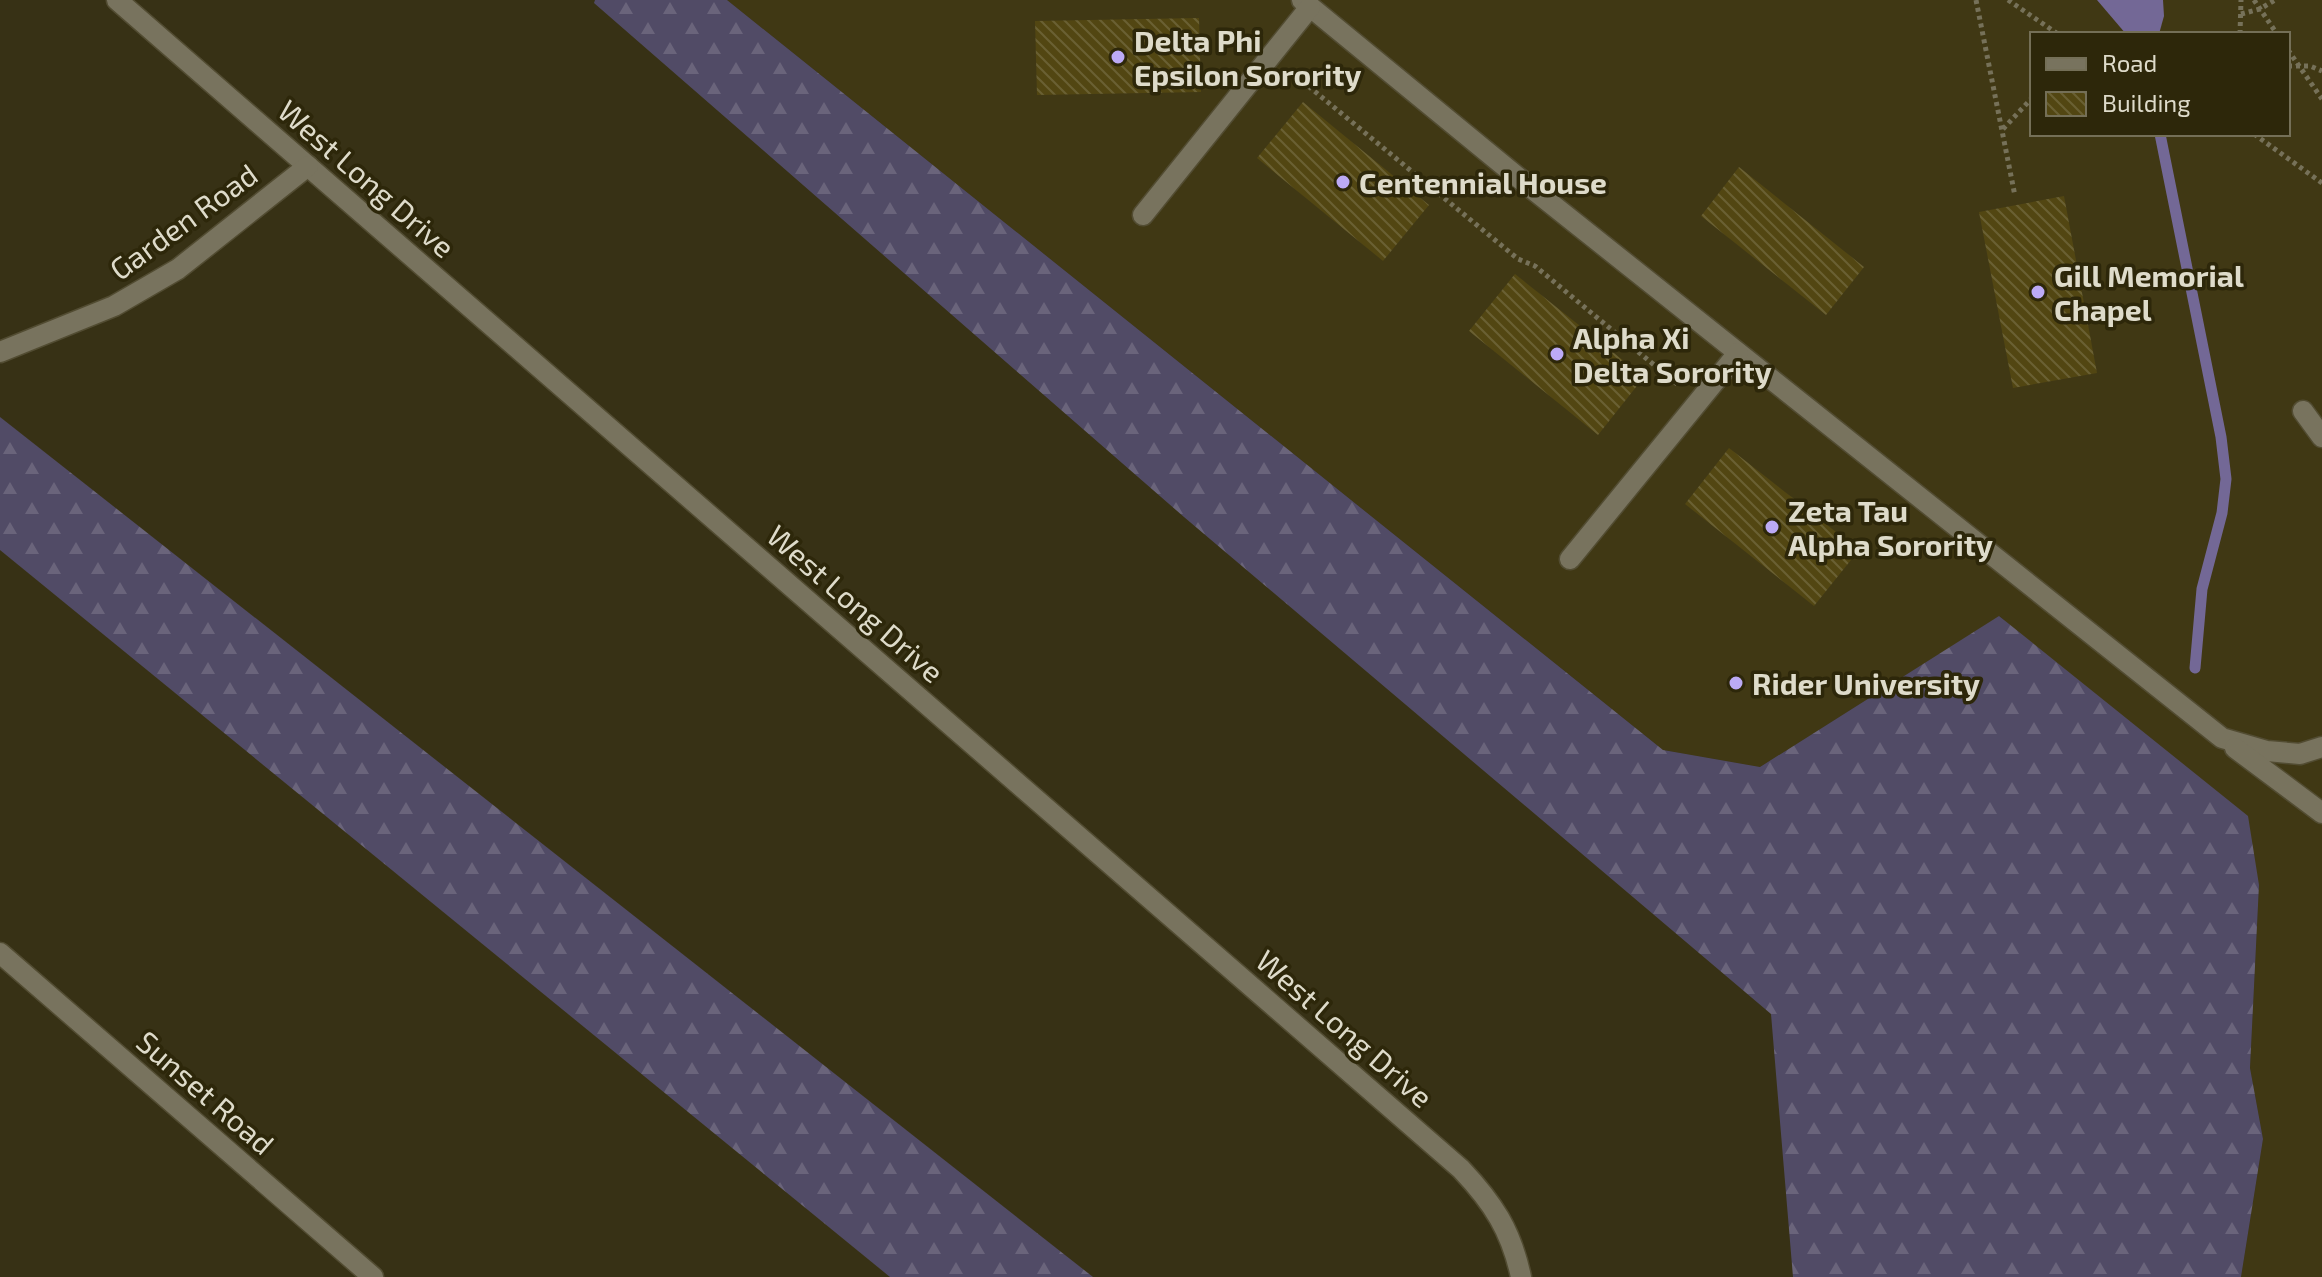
<svg xmlns="http://www.w3.org/2000/svg" width="2322" height="1277" font-family="'Exo 2',sans-serif">
  <defs>
    <pattern id="forest-firs" width="22" height="20" patternUnits="userSpaceOnUse" patternTransform="scale(2)"><rect width="22" height="20" fill="#514b66"/><path d="M5 1l3.5 6h-7zM16 11l3.5 6h-7z" fill="#6a647b"/></pattern>
    <pattern id="building-back-hatch" width="6" height="6" patternUnits="userSpaceOnUse" patternTransform="scale(2)"><rect width="6" height="6" fill="#524612"/><path d="M-1 5l2 2M0 0l6 6M5-1l2 2" fill="none" stroke="#6a6033"/></pattern>
  </defs>
  <rect width="100%" height="100%" fill="#373115"/>
  <path fill="#403814" fill-rule="evenodd" d="M727,0H2322V1277H2241L2263,1139L2250,1068L2259,885L2000,616L1760,767L1663,750ZM2032,34H2288V134H2032Z"/>
  <g fill="url(#forest-firs)">
    <polygon points="595,0 727,0 1663,750 1760,767 1999,616 2248,816 2259,885 2250,1068 2263,1139 2241,1277 1793,1277 1771,1014 1184,517 594,3"/>
    <polygon points="0,417 1093,1277 890,1277 0,550"/>
  </g>
  <polygon fill="#736896" points="2097,0 2163,0 2164,16 2159,34 2126,34"/>
  <g fill="none" stroke-linecap="round" stroke-linejoin="round">
    <polyline stroke="#736896" stroke-width="11" points="2160,134 2221,437 2226,479 2222,513 2202,589 2195,668"/>
  </g>
  <g fill="url(#building-back-hatch)">
    <polygon points="1199,18 1201,92 1037,95 1035,21"/>
    <polygon points="1303,102 1429,205 1383,261 1257,158"/>
    <polygon points="1739,167 1864,267 1826,315 1701,216"/>
    <polygon points="2064,196 2097,373 2013,388 1979,212"/>
    <polygon points="1515,274 1644,377 1598,435 1469,331"/>
    <polygon points="1729,448 1859,550 1814,606 1685,504"/>
  </g>
  <g fill="none" stroke-linecap="round" stroke-linejoin="round">
    <g stroke="#524c32" stroke-width="23">
      <g id="minor">
        <path d="M117,0L1461,1169C1493,1203 1511,1230 1521,1277"/>
        <polyline points="1302,0 1525,183 2222,738 2267,751 2300,754 2322,747"/>
        <polyline points="1143,215 1310,7"/>
        <polyline points="0,352 114,306 178,269 308,166"/>
        <polyline points="2303,411 2322,437"/>
        <polyline points="1570,559 1738,353"/>
        <polyline points="2235,748 2322,813"/>
        <polyline points="0,953 373,1277"/>
      </g>
    </g>
    <g stroke="#767159" stroke-width="5" stroke-dasharray="4 4" stroke-linecap="butt">
      <polyline points="1976,0 2015,196"/>
      <polyline points="2008,0 2058,34"/>
      <polyline points="2254,0 2277,34"/>
      <polyline points="2241,14 2260,9 2275,0"/>
      <polyline points="2240,34 2241,0"/>
      <polyline points="2288,50 2322,99"/>
      <polyline points="2288,66 2310,66 2322,71"/>
      <polyline points="1290,71 1518,259 1535,266 1677,384"/>
      <polyline points="2003,129 2032,98"/>
      <polyline points="2254,134 2322,183"/>
    </g>
    <use href="#minor" stroke="#78735e" stroke-width="20"/>
  </g>
  <g fill="#bcaaf5" stroke="#2d270a" stroke-width="3">
    <circle cx="1118" cy="57" r="8"/>
    <circle cx="1343" cy="182" r="8"/>
    <circle cx="2038" cy="292" r="8"/>
    <circle cx="1557" cy="354" r="8"/>
    <circle cx="1772" cy="527" r="8"/>
    <circle cx="1736" cy="683" r="8"/>
  </g>
  <g text-anchor="middle" dominant-baseline="central" stroke-width="7" stroke-linejoin="round" paint-order="stroke">
    <g font-size="30" font-weight="bold" fill="#dedbca" stroke="#2d270a" text-anchor="start">
      <text x="1134" y="40">Delta Phi<tspan x="1134" dy="34">Epsilon Sorority</tspan></text>
      <text x="1359" y="182">Centennial House</text>
      <text x="2054" y="275">Gill Memorial<tspan x="2054" dy="34">Chapel</tspan></text>
      <text x="1573" y="337">Alpha Xi<tspan x="1573" dy="34">Delta Sorority</tspan></text>
      <text x="1788" y="510">Zeta Tau<tspan x="1788" dy="34">Alpha Sorority</tspan></text>
      <text x="1752" y="683">Rider University</text>
    </g>
    <g font-size="30" fill="#dedbca" stroke="#2d270a">
      <text transform="translate(367 178) rotate(41)">West Long Drive</text>
      <text transform="translate(183 221) rotate(-36)">Garden Road</text>
      <text transform="translate(856 603) rotate(41)">West Long Drive</text>
      <text transform="translate(1345 1028) rotate(41)">West Long Drive</text>
      <text transform="translate(206 1092) rotate(41)">Sunset Road</text>
    </g>
  </g>
  <rect x="2030" y="32" width="260" height="104" fill="#2d270a" stroke="#746f57" stroke-width="2"/>
  <rect x="2046" y="58" width="40" height="12" fill="#78735e" stroke="#746f57" stroke-width="2"/>
  <text x="2102" y="72" font-size="24" fill="#dedbca">Road</text>
  <rect x="2046" y="92" width="40" height="24" fill="url(#building-back-hatch)" stroke="#746f57" stroke-width="2"/>
  <text x="2102" y="112" font-size="24" fill="#dedbca">Building</text>
</svg>
